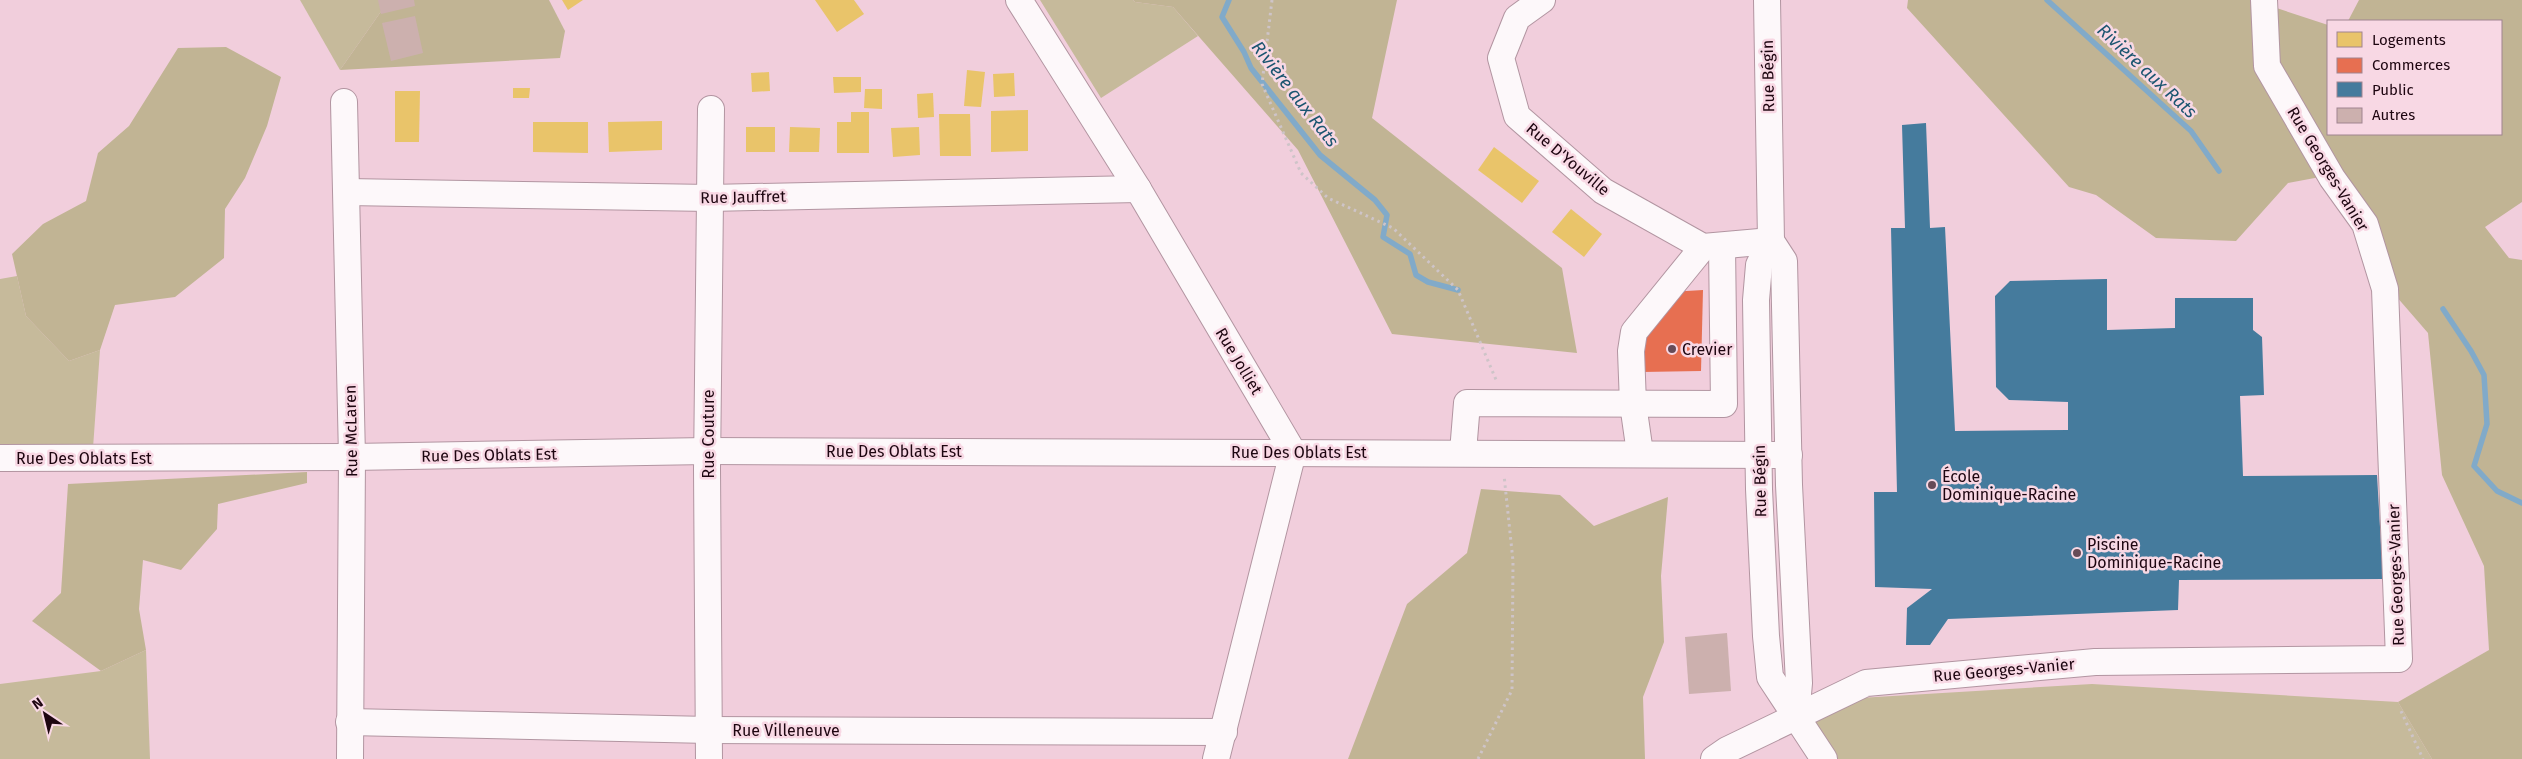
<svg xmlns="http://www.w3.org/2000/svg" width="2522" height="759" font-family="'Fira Sans',sans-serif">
  <rect width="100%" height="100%" fill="#f1cedc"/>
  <g fill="#c6ba9b">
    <polygon points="300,0 389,0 340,70"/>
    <polygon points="1040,0 1133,0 1135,2 1173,7 1198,36 1101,98"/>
    <polygon points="17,276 26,316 69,361 100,350 93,448 0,444 0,279"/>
    <polygon points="146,650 150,759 0,759 0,684 101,671"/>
    <polygon points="2092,684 2398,702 2432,759 1829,759 1796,716 1859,698"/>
  </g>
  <g fill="#c1b494">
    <polygon points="389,0 549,0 565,31 560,58 340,70"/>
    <polygon points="1133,0 1397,0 1372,118 1562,268 1577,353 1392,334 1298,150 1173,7 1135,2"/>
    <polygon points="1908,0 2252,0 2328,25 2328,134 2501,134 2501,21 2348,21 2359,0 2522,0 2522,202 2485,227 2509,258 2522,260 2522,759 2432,759 2398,702 2489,650 2484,566 2442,475 2428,333 2389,288 2336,174 2288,183 2236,241 2156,238 2096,195 2069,187 1907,8"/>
    <polygon points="226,47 281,77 267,126 245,178 225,209 224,258 175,297 115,305 100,350 69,361 26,316 12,254 43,224 86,201 98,153 129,126 178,48"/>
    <polygon points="307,472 307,483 218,504 217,529 181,570 143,560 139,609 146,650 101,671 32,621 61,593 68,484"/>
    <polygon points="1481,489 1560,495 1594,526 1668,497 1661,576 1664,642 1643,697 1645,759 1348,759 1407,604 1467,553"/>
  </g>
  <g fill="#e9c46a">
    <polygon points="562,0 583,0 568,10"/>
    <polygon points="815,0 854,0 864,14 837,32"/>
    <polygon points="967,70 985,72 981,107 964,106"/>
    <polygon points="769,72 770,91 752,92 751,73"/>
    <polygon points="1014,73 1015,96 994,97 993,74"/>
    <polygon points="833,77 861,77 861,92 834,93"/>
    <polygon points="513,88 530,88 529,98 513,98"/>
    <polygon points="865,89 882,89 882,109 864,108"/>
    <polygon points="395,91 420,91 419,142 395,142"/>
    <polygon points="933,93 934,117 918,118 917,94"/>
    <polygon points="1028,110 1028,151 991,152 991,111"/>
    <polygon points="851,112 869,112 869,153 837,153 837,122 851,122"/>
    <polygon points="939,114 970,114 971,156 940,156"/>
    <polygon points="662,121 662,150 609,152 608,122"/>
    <polygon points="533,122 588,122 588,153 533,152"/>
    <rect x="746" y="127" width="29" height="25"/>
    <polygon points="790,127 820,128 819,152 789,152"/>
    <polygon points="919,127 920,155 893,157 891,128"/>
    <polygon points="1494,147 1539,181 1522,203 1478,170"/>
    <polygon points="1571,209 1602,234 1584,257 1552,232"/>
  </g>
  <polygon fill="#e76f51" points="1703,290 1701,371 1642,372 1642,328 1670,292"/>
  <polygon fill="#457b9d" points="1926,123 1930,228 1945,227 1955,431 2068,430 2068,402 2009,400 1996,387 1995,296 2010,281 2107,279 2107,330 2175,328 2175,298 2253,298 2253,330 2262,337 2264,395 2240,396 2243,476 2377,475 2383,579 2179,580 2178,610 1948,619 1930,645 1906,645 1907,608 1932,589 1875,587 1874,492 1897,492 1891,228 1905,228 1902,125"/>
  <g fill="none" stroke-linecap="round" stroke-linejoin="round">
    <g stroke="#81aac9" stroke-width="5.5">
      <polyline points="1229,0 1222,17 1244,52 1251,68 1320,155 1375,200 1387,215 1383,237 1410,254 1416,275 1428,282 1458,290"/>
      <polyline points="2047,0 2191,131 2219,171"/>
      <polyline points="2443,309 2471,351 2484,375 2487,424 2474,466 2497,491 2522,503"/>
    </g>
  </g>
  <g fill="#ccb0ae">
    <polygon points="378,0 414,0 415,6 381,14"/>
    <polygon points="415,16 423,53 391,61 382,23"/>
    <polygon points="1727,633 1731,691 1689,694 1685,637"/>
  </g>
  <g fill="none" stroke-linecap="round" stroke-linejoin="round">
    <g stroke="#b295a1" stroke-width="28">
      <g id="minor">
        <polyline points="1019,0 1138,189 1293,452 1216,759"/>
        <polyline points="1542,0 1517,18 1501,58 1517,116 1603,191 1703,247 1771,241"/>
        <polyline points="1767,0 1771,241 1759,265 1756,300 1759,489 1766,636 1770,677 1824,759"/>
        <polyline points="344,102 352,457 350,759"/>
        <polyline points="347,192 710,198 1138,189"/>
        <polyline points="1771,241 1784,261 1789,485 1799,683 1796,716"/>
        <polyline points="1463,452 1467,403 1724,404 1722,246"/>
        <polyline points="1640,453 1633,404 1631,351 1634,332 1703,247"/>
        <polyline points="0,458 352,457 707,451 1789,455"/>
        <polyline points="349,722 709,730 1224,732"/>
        <polyline points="709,759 707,469 711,109"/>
        <polyline points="1714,759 1727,750 1866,683 2095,662 2399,659 2385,289 2365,224 2332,178 2267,66 2264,0"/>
      </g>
    </g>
    <g stroke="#cec4c8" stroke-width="3" stroke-dasharray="2.5 4" stroke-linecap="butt">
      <polyline points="1272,0 1262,84 1301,173 1328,198 1393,228 1458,290 1497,382"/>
      <polyline points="2401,711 2423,759"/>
      <polyline points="1478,759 1512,690 1513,561 1504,475"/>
    </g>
    <use href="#minor" stroke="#fdf8fa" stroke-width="26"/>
  </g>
  <g fill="#674b57" stroke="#f8d8e4" stroke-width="2">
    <circle cx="1672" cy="349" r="5"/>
    <circle cx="1932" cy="485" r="5"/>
    <circle cx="2077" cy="553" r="5"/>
  </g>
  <g text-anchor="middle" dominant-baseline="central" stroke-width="5" stroke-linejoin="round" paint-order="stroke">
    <g font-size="16" fill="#1d0510" stroke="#f8d8e4">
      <text transform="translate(1768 76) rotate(-91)">Rue Bégin</text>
      <text transform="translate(1568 159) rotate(40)">Rue D'Youville</text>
      <text transform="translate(2328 169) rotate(59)">Rue Georges-Vanier</text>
      <text transform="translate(743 197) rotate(-1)">Rue Jauffret</text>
      <text transform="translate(1239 361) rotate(59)">Rue Jolliet</text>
      <text transform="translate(351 431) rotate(-91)">Rue McLaren</text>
      <text transform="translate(708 434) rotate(-90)">Rue Couture</text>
      <text x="894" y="451">Rue Des Oblats Est</text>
      <text x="1299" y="452">Rue Des Oblats Est</text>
      <text transform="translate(489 455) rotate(-1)">Rue Des Oblats Est</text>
      <text x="84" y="458">Rue Des Oblats Est</text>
      <text transform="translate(1760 481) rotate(-91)">Rue Bégin</text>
      <text transform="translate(2396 575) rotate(-92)">Rue Georges-Vanier</text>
      <text transform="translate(2004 670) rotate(-5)">Rue Georges-Vanier</text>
      <text x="786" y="730">Rue Villeneuve</text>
    </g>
    <g font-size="16" fill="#1d0510" stroke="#f8d8e4" text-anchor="start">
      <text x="1682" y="349">Crevier</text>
      <text x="1942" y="476">École<tspan x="1942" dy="18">Dominique-Racine</tspan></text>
      <text x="2087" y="544">Piscine<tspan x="2087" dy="18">Dominique-Racine</tspan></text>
    </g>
    <g font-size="18" font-style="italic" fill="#1b5570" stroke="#f8d8e4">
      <text transform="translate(2147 71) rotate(43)">Rivière aux Rats</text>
      <text transform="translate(1295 94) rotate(52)">Rivière aux Rats</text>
    </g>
  </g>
  <rect x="2327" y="20" width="175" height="115" fill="#f8d8e4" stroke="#a0848f"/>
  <rect x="2337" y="32" width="25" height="15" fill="#e9c46a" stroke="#a0848f"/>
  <text x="2372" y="45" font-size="15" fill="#1d0510">Logements</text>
  <rect x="2337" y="58" width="25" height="15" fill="#e76f51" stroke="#a0848f"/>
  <text x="2372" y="70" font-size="15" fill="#1d0510">Commerces</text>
  <rect x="2337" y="82" width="25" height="15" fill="#457b9d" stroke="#a0848f"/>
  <text x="2372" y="95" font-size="15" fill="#1d0510">Public</text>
  <rect x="2337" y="108" width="25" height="15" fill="#ccb0ae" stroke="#a0848f"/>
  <text x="2372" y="120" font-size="15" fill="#1d0510">Autres</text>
  <g transform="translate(45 714) rotate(325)" stroke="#f8d8e4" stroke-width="4" paint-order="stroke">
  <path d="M0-4L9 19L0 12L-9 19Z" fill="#1d0510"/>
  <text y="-8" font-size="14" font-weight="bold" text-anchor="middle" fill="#1d0510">N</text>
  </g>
</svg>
